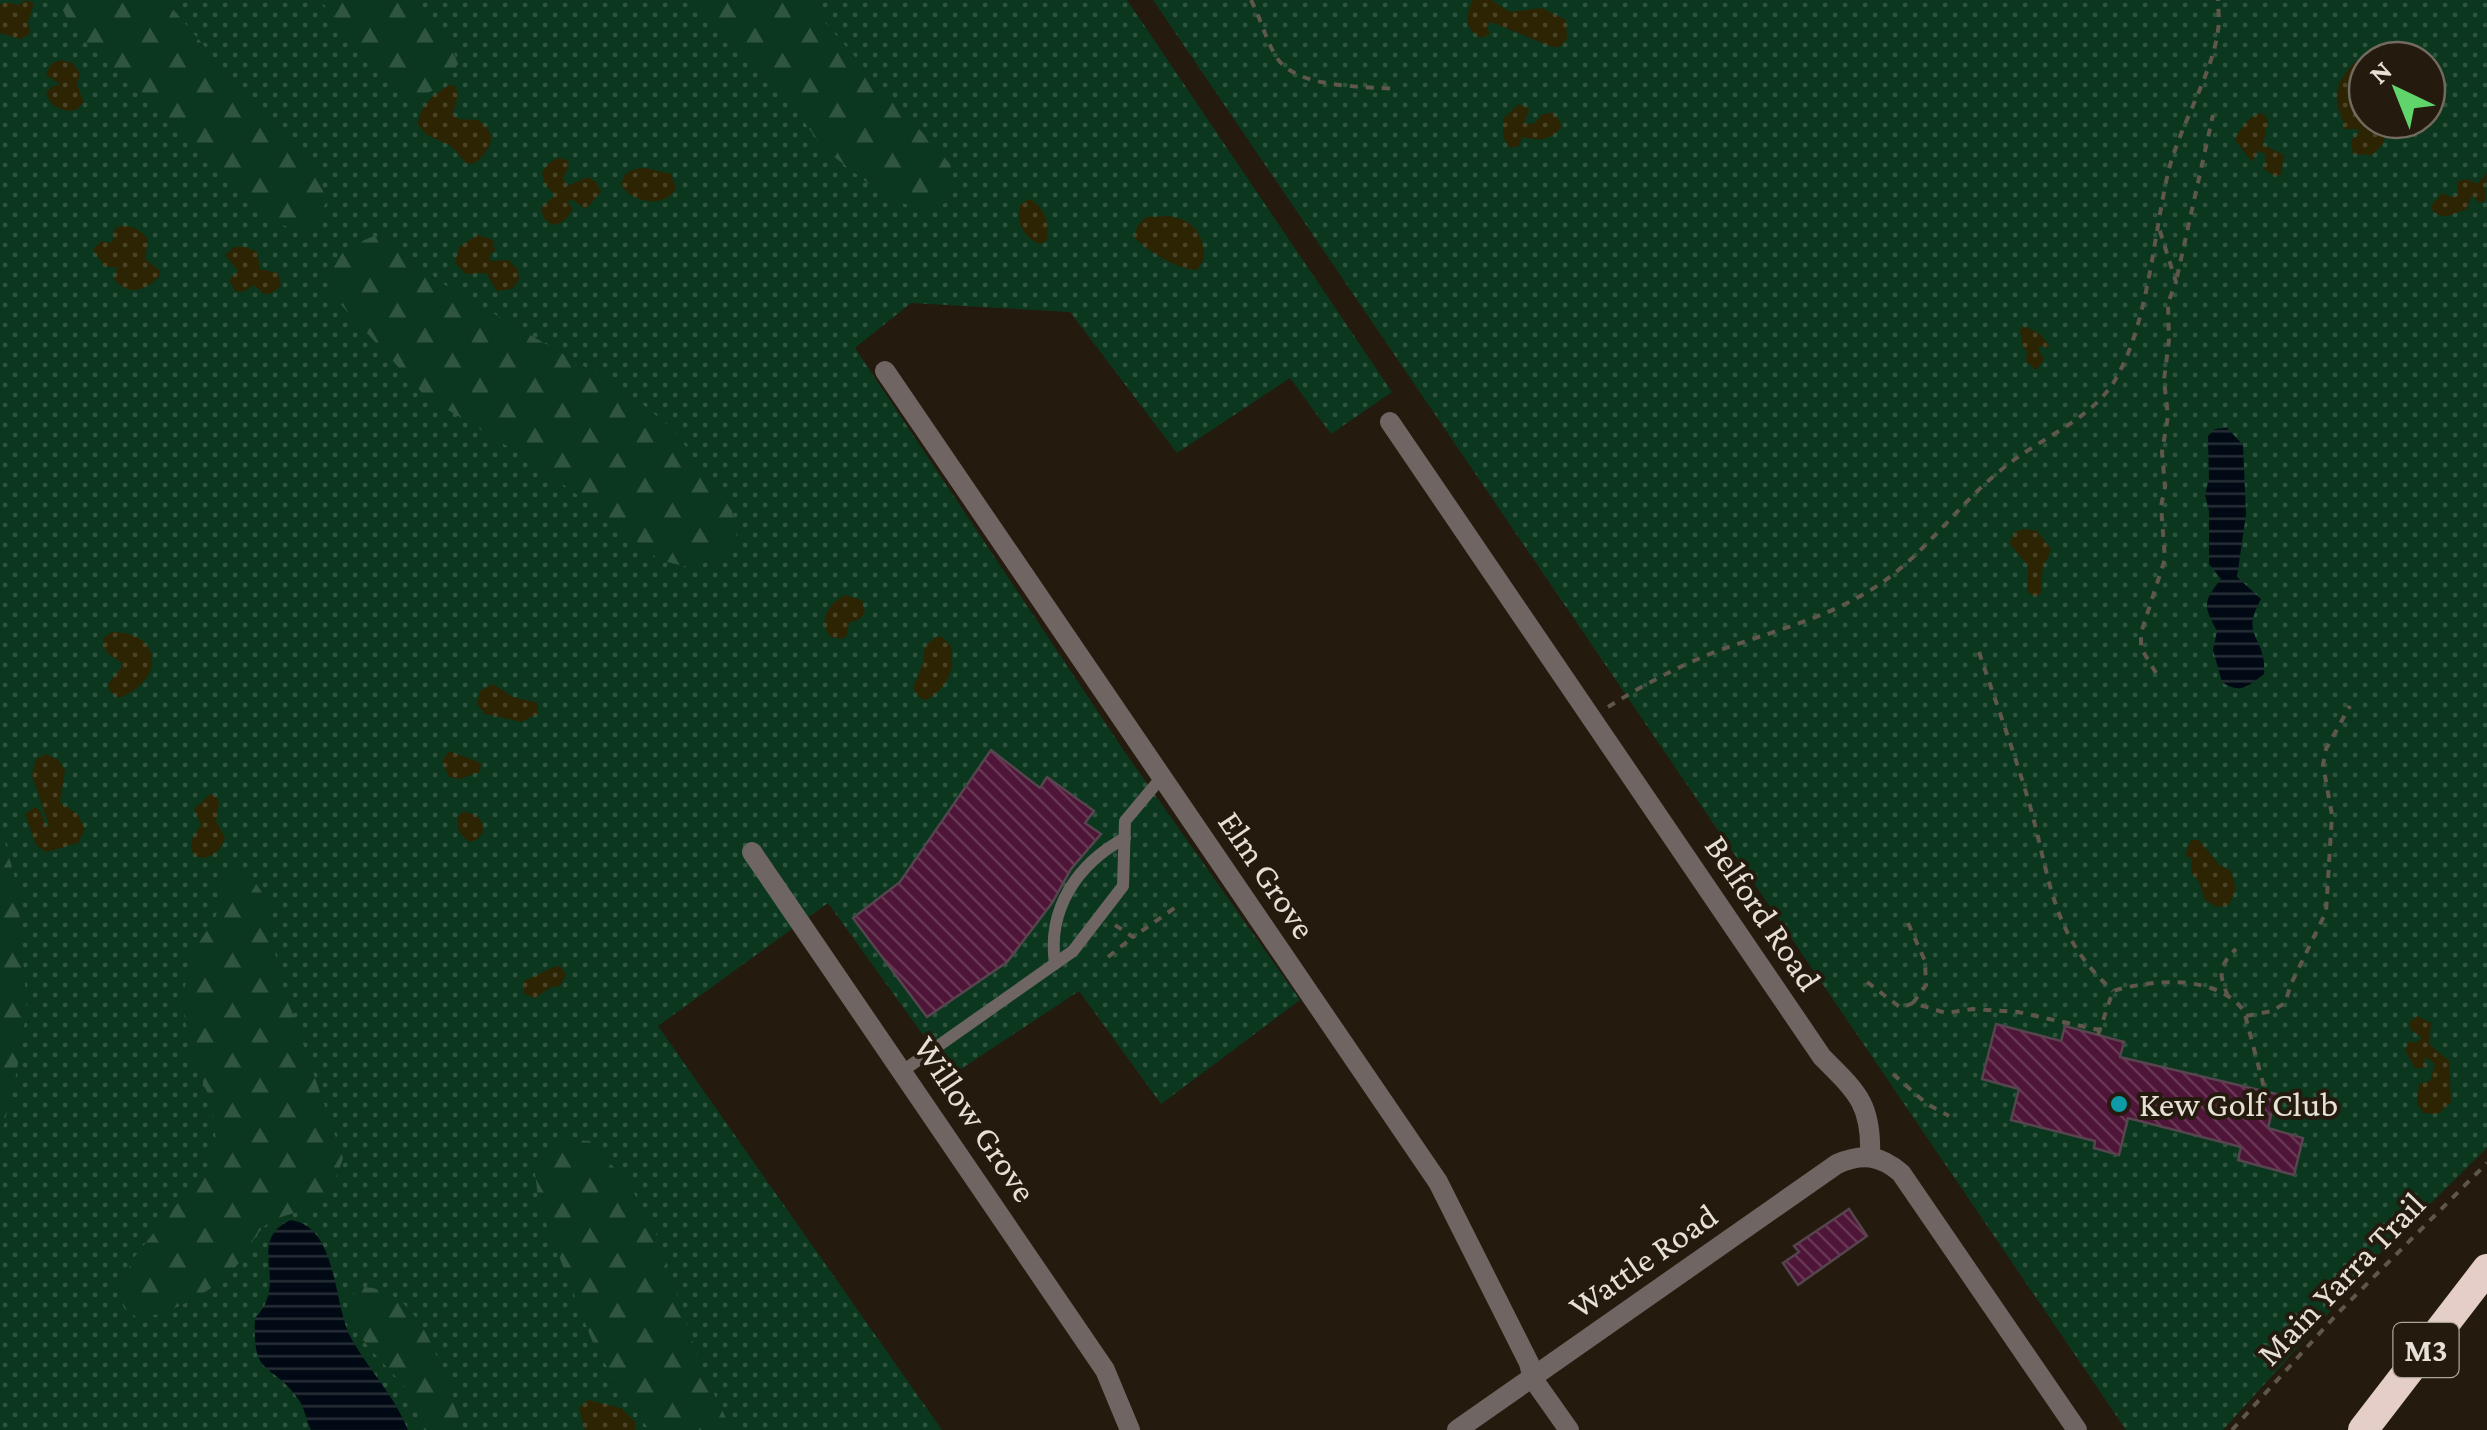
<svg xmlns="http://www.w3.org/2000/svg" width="2487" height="1430" font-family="'Crimson Pro',serif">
  <defs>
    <pattern id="green-dots" width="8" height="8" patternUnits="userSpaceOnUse" patternTransform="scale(2.5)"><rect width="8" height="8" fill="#0b371f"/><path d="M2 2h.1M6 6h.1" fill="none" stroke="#2f543f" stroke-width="1.8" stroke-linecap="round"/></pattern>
    <pattern id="forest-firs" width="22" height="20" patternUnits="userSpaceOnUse" patternTransform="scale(2.5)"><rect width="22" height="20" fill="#0b371f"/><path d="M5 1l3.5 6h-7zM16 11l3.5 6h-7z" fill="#2f543f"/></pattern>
    <pattern id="sand-dots" width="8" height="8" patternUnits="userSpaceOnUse" patternTransform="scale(2.5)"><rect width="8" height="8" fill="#2c2403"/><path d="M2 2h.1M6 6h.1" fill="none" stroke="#4b4427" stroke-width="1.8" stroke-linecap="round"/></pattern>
    <pattern id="water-rules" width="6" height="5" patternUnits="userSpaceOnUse" patternTransform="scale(2.5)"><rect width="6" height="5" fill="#000914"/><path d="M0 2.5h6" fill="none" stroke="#252d35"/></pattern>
    <pattern id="building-back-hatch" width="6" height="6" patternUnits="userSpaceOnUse" patternTransform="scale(2.5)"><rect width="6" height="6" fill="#4e1538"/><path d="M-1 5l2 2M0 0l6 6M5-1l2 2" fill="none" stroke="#683754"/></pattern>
  </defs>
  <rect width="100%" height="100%" fill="#241b0e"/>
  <g fill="url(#green-dots)" fill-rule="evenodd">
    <polygon points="0,0 1127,0 1392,392 1331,434 1290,378 1177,453 1070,312 911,303 855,348 1124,751 1300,1000 1161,1104 1079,991 952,1075 828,903 658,1026 942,1430 0,1430"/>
    <path d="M1153,0H2487V1148L2365,1268L2346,1294L2223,1430H2126ZM2367,60H2427V120H2367Z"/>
  </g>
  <g fill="url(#forest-firs)">
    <polygon points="58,0 165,0 265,117 315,169 328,200 314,222 300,231 273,222 72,29"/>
    <polygon points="320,0 410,0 451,44 458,64 442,86 411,101 398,93"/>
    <polygon points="688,0 805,0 950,164 955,184 950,201 929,210 889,200 823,148 778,85"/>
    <polygon points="374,236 404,254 448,287 625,390 674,430 732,511 737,537 719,557 692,568 659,560 614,522 530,460 425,396 333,296 331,270 344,249"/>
    <polygon points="0,825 17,885 27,1009 16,1075 0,1141"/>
    <path d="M246,869L268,901L278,972L343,1158C337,1179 325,1204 302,1211C289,1215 278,1216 266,1225C254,1234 249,1251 239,1263C212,1293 177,1311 139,1319L124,1308L122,1282L135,1256L208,1166L216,1142L212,1103L191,1056L182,1000L192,954L216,916L226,871Z"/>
    <polygon points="562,1139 590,1141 628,1183 654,1227 703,1372 732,1430 649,1430 595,1348 539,1205 535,1173 546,1151"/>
    <path d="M360,1287C428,1287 443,1381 464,1430H423C419,1374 347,1354 350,1298Z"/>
  </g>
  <g fill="url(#sand-dots)">
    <polygon points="26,0 34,3 28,22 30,34 20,39 0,33 0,5 4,2 18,5"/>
    <path d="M1473,0H1491L1510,12L1542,8L1566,20L1567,39L1560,47H1552L1491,22L1487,27L1490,34L1482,38C1465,31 1464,15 1473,0Z"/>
    <path d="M60,60L72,63L80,73L77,85L84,102L76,110C62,112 50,107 46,93L51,87L60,84L46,75C49,66 51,63 60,60Z"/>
    <path d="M2356,61L2367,65L2361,95L2367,100V120H2382L2380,126L2385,135L2383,144L2372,155L2353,154L2351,141L2359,132L2357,129H2344C2344,123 2342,119 2340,113C2332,91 2339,78 2356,61Z"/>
    <path d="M449,85L455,86L458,94L453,114L458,119L478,120C500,134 491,150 474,164L466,163L451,146L427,135L418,125C419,106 434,94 449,85Z"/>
    <path d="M1519,104L1529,109L1524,124L1535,123L1541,115L1552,112L1560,121L1561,127C1551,141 1537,141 1522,137L1519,146L1510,148L1503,137V119Z"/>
    <path d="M2262,113L2268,120L2263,145L2284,155L2281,174L2276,177L2264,169L2266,154L2258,151L2252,162L2235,140C2239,129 2251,114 2262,113Z"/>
    <path d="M558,158L567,160L569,165L563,178L567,186L588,177L596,182L601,192L586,209L571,199L568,202L573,209L564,221L555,225C546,223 542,216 541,208L555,195L545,185L542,172L549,163Z"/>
    <path d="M645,168L671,174L676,189C663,208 634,204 621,185C624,171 631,169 645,168Z"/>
    <path d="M2487,173L2485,201L2479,203L2472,195L2467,209C2454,213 2444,222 2432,210V205L2442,193L2451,197L2458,195V181L2467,179L2477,184Z"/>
    <path d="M1029,199C1043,204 1052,228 1046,241L1040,244C1024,238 1015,222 1020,205Z"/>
    <path d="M1168,216C1193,219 1205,235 1204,259L1197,270C1176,269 1149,252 1134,237L1138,225L1146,217Z"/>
    <path d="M120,226C133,225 141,230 148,240L145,259L159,270L160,276C145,291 128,297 114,279L117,267H105L93,250L101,241L112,243L115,228Z"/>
    <polygon points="478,235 493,240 495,250 489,256 490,261 508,260 518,270 519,280 512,289 497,291 486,273 466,274 455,263 459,247"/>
    <polygon points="234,247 246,247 257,252 260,269 278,273 281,286 270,294 264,294 254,285 243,292 235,291 229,280 238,271 225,255"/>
    <polygon points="2024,326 2040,334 2049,345 2048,349 2042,346 2038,348 2044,360 2036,370 2026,361 2027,351 2023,348 2020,330"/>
    <polygon points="2024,529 2037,531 2051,549 2042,571 2041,593 2037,597 2027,592 2028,566 2009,543 2015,532"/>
    <path d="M845,595L862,600L865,612L860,619L849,623L847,635L843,639L831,637C817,623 828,603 845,595Z"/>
    <path d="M112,632C163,632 166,680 119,698L109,690L108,684L121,668V662C110,655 103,653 103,638Z"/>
    <path d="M936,637H942L951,646C955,670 948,688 926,700L920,698L913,688L923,663L925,646Z"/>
    <polygon points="493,684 513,697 538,703 538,714 521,722 485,714 477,704 480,691"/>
    <polygon points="449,751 481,763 480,772 459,779 449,777 442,761"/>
    <polygon points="46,754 58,760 65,770 60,802 78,815 85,829 78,843 46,852 36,845 25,814 35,807 40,810 46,826 49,826 32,775 36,759"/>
    <path d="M210,794L216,796L219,802L216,821L225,838C215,871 172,860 201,825L194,809Z"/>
    <path d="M462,812C474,811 485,820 483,832L477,840L469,842L459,832L457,819Z"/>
    <polygon points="2191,840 2199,840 2219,865 2231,871 2236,889 2229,905 2217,907 2205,900 2199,882 2191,872 2192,859 2185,855"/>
    <polygon points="556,966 561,967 566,975 560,986 551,987 535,998 524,994 524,981"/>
    <polygon points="2417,1016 2431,1023 2429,1044 2449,1061 2451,1102 2438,1114 2423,1113 2417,1103 2419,1084 2430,1081 2435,1064 2427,1058 2424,1059 2425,1068 2415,1068 2405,1050 2409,1041 2416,1043 2422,1038 2411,1030 2409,1023"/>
    <polygon points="588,1400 621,1408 635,1422 635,1430 585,1430 579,1408"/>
  </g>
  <g fill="url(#water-rules)">
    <path d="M2227,428L2243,445L2246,514L2237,577L2261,599C2239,638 2267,636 2264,674C2247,687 2240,694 2222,682L2213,650L2217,631C2203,605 2203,602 2221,579L2209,564V511L2205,495L2209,479L2208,436L2215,429Z"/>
    <path d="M291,1220C338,1227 333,1305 351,1338C369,1370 394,1395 408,1430H311C306,1420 305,1409 299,1400C271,1360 252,1380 255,1318C291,1282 244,1241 291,1220Z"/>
  </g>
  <g fill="url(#building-back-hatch)" stroke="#56454e" stroke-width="2.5">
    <polygon points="991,750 1040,788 1047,777 1094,811 1085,823 1101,834 1071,869 1052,903 1007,962 927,1017 853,918 900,882"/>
    <polygon points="1996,1024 2061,1041 2065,1026 2124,1042 2120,1057 2276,1094 2268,1128 2303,1138 2294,1175 2238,1160 2241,1147 2128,1118 2119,1155 2094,1148 2095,1141 2011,1120 2019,1089 1982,1079"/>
    <polygon points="1849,1209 1867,1236 1798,1285 1783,1263 1799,1252 1794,1246"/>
  </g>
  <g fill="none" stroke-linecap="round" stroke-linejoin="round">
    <g stroke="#5f574b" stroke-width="4" stroke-dasharray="8 8" stroke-linecap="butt">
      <path d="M1251,0C1261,19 1266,41 1277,58C1298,89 1362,86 1396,89"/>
      <polyline points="2177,277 2213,115"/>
      <path d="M1979,652C1996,703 2015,754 2030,806C2051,881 2051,935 2113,991"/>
      <polyline points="2156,673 2141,648 2141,633 2165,559 2161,506 2165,487 2162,452 2168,416 2164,380 2169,340 2168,303 2176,282 2159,228"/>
      <path d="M1608,707C1645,684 1682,664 1723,649C1771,632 1819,620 1864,594C1923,561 1957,502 2010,463C2042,438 2088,420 2112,385C2148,329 2153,238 2168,173C2179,127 2213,73 2218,30C2220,21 2218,10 2218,0"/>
      <polyline points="1908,923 1925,961 1926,985 1913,1003 1946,1013 1973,1009 2018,1012 2099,1030"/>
      <polyline points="1115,925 1133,937 1176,907"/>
      <polyline points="1108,957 1133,937"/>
      <polyline points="1867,982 1901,1008 1913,1003"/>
      <path d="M2228,996C2218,974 2219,966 2236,949"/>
      <polyline points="2246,1016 2272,1011 2285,1003 2291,984 2326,912 2332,815 2323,765 2326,749 2350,706"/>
      <path d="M2098,1035L2113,991C2152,979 2217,974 2244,1011L2265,1091"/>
      <polyline points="1893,1074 1927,1104 1949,1116"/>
      <polyline points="2232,1430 2338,1313 2487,1163"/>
    </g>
    <g stroke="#6f6663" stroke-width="12">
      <path d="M1055,964C1047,909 1077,864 1125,838"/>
      <polyline points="904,1070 1073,951 1123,886 1125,821 1161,778"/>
    </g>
    <g stroke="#6f6663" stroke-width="20">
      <polyline points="885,371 1438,1182 1529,1363 1533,1379 1569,1430"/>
      <path d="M1390,422L1822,1057C1857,1092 1872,1104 1870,1156"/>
      <polyline points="752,852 1105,1370 1130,1430"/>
      <path d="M1457,1430L1837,1164C1862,1153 1880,1155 1901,1173L2077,1430"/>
    </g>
    <polyline stroke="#e4cec7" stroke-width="30" points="2363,1430 2487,1269"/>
  </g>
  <circle fill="#0f9aa8" stroke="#241b0e" stroke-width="4" cx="2119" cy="1104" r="10"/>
  <g text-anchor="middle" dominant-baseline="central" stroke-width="8" stroke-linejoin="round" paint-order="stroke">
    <rect fill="#241b0e" stroke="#aca59b" stroke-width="2.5" x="2393.5" y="1323" width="65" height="54" rx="8"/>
    <g font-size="32" font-weight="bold" fill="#e6e0d7">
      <text x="2426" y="1350">M3</text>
    </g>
    <g font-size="35" fill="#e6e0d7" stroke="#241b0e">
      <text transform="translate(1267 875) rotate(56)">Elm Grove</text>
      <text transform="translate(1763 913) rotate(56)">Belford Road</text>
      <text transform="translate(975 1119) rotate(56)">Willow Grove</text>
      <text transform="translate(1643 1261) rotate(-35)">Wattle Road</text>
      <text transform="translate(2341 1279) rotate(-46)">Main Yarra Trail</text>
    </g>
    <g font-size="35" fill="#e6e0d7" stroke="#241b0e" text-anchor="start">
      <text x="2139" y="1104">Kew Golf Club</text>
    </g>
  </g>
  <g transform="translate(2397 90) rotate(317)"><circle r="48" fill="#241b0e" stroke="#726a5e" stroke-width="2.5"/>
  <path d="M0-8L18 38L0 25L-18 38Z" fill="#5fd56b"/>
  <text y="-15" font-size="28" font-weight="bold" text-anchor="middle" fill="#e6e0d7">N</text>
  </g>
</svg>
